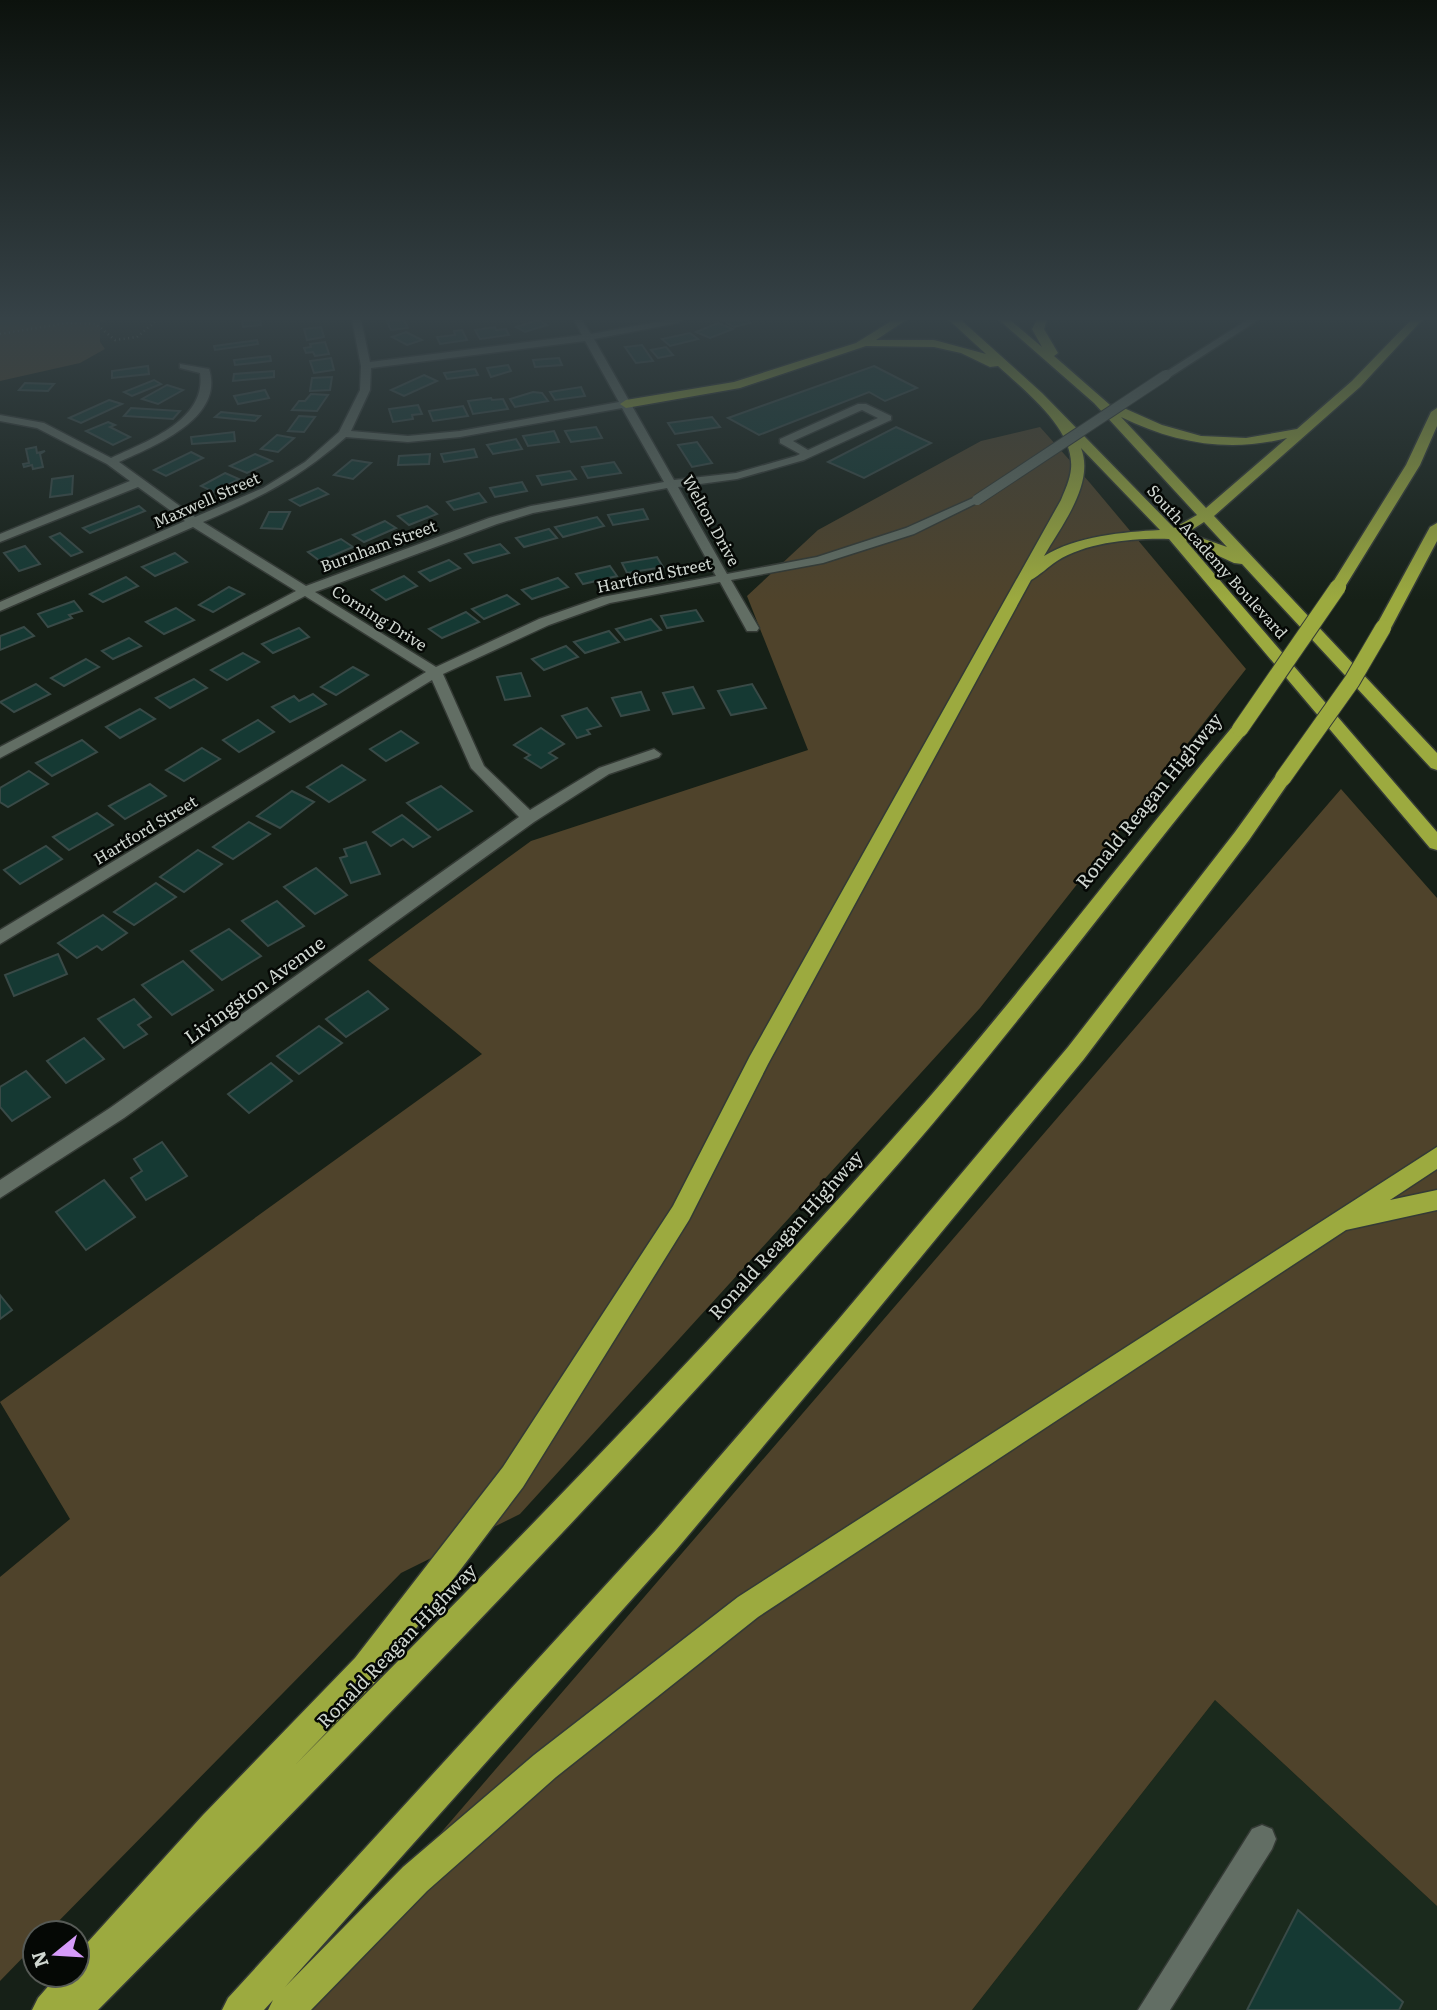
<svg xmlns="http://www.w3.org/2000/svg" width="1437" height="2010" font-family="Literata,serif">
  <rect width="100%" height="100%" fill="#162017"/>
  <polygon fill="#1b2a1d" points="1215,1700 1437,1906 1437,2010 972,2010"/>
  <g fill="#4f432b">
    <polygon points="0,320 107,320 100,321 100,342 105,349 80,363 0,381"/>
    <polygon points="1040,427 1090,483 1246,669 980,1008 520,1514 401,1573 47,1933 35,1933 35,1945 0,1981 0,1577 70,1519 0,1402 482,1054 368,960 531,841 808,750 747,596 818,530 981,441"/>
    <polygon points="1341,789 1437,898 1437,1906 1215,1700 972,2010 288,2010"/>
  </g>
  <g fill="#153933" stroke="#394a47" stroke-width="2">
    <polygon points="242,320 260,320 261,325 243,327"/>
    <polygon points="386,320 404,320 408,328 391,330"/>
    <polygon points="538,320 547,325 525,332 516,327"/>
    <polygon points="722,320 747,320 750,323 734,327"/>
    <polygon points="718,323 733,329 710,338 696,332"/>
    <polygon points="321,327 324,337 307,340 304,329"/>
    <polygon points="495,327 496,330 506,329 509,335 480,339 475,330"/>
    <polygon points="462,330 467,340 440,344 437,337 455,335 454,331"/>
    <polygon points="406,332 422,340 407,345 392,337"/>
    <polygon points="690,333 698,339 670,346 662,339"/>
    <polygon points="257,340 258,344 215,350 214,346"/>
    <polygon points="325,342 329,354 315,356 313,352 306,353 304,348 311,347 310,344"/>
    <polygon points="642,345 653,361 636,363 625,347"/>
    <polygon points="666,347 673,355 658,358 651,350"/>
    <polygon points="270,356 271,361 235,365 234,360"/>
    <polygon points="331,358 334,370 314,373 310,361"/>
    <polygon points="559,358 562,365 535,367 533,360"/>
    <polygon points="508,365 511,371 491,377 487,368"/>
    <polygon points="148,366 149,374 112,378 112,371"/>
    <polygon points="874,366 917,388 885,401 869,392 759,435 728,418"/>
    <polygon points="475,369 478,375 447,379 444,373"/>
    <polygon points="274,371 274,377 233,381 234,374"/>
    <polygon points="424,375 437,381 404,396 391,390"/>
    <polygon points="332,377 330,390 310,391 312,378"/>
    <polygon points="154,380 161,384 132,396 124,392"/>
    <polygon points="25,383 54,384 48,391 19,390"/>
    <polygon points="167,385 183,390 158,404 142,399"/>
    <polygon points="581,387 585,396 555,400 550,392"/>
    <polygon points="265,390 269,398 238,404 234,396"/>
    <polygon points="533,392 542,393 548,401 515,407 510,399"/>
    <polygon points="311,394 328,395 317,411 292,410 299,401 305,401"/>
    <polygon points="491,398 492,400 503,399 508,409 473,414 468,401"/>
    <polygon points="109,400 122,404 81,423 69,418"/>
    <polygon points="418,405 422,414 412,415 413,419 393,422 389,409"/>
    <polygon points="463,406 468,416 433,421 429,411"/>
    <polygon points="131,408 180,411 173,419 124,416"/>
    <polygon points="221,412 260,416 255,421 215,417"/>
    <polygon points="299,416 315,417 304,432 288,431"/>
    <polygon points="712,417 720,427 675,434 668,423"/>
    <polygon points="108,422 115,425 110,427 130,437 113,445 86,431"/>
    <polygon points="596,427 602,438 571,442 565,431"/>
    <polygon points="896,427 931,443 864,478 828,462"/>
    <polygon points="554,431 559,442 528,446 523,436"/>
    <polygon points="234,432 235,441 192,444 191,437"/>
    <polygon points="277,435 294,438 278,452 261,449"/>
    <polygon points="516,439 522,449 493,454 487,445"/>
    <polygon points="697,442 712,463 692,467 678,445"/>
    <polygon points="36,447 37,453 45,451 40,454 43,467 33,469 32,465 24,467 23,464 29,463 26,449"/>
    <polygon points="474,449 477,457 444,462 441,454"/>
    <polygon points="191,452 203,458 166,476 154,470"/>
    <polygon points="255,454 272,461 247,473 230,466"/>
    <polygon points="430,454 429,464 398,465 399,456"/>
    <polygon points="352,460 371,463 353,479 334,475"/>
    <polygon points="614,462 621,473 588,478 582,467"/>
    <polygon points="570,471 576,479 542,485 537,476"/>
    <polygon points="225,473 239,479 214,492 201,486"/>
    <polygon points="73,476 72,494 50,497 52,479"/>
    <polygon points="522,482 527,491 495,497 490,488"/>
    <polygon points="318,488 328,494 300,506 290,500"/>
    <polygon points="479,493 486,502 454,510 447,502"/>
    <polygon points="139,506 145,511 90,533 83,528"/>
    <polygon points="427,506 437,514 409,525 398,516"/>
    <polygon points="643,509 648,519 613,525 608,515"/>
    <polygon points="269,512 290,512 282,529 261,528"/>
    <polygon points="597,517 604,526 563,537 555,527"/>
    <polygon points="385,521 396,528 364,542 353,535"/>
    <polygon points="549,529 557,538 524,547 516,538"/>
    <polygon points="60,533 82,552 71,556 50,537"/>
    <polygon points="341,539 353,547 320,561 308,552"/>
    <polygon points="500,544 509,553 473,563 465,554"/>
    <polygon points="25,546 40,564 19,571 4,553"/>
    <polygon points="175,553 187,562 155,576 142,567"/>
    <polygon points="657,557 663,567 627,573 622,563"/>
    <polygon points="449,560 460,568 430,581 419,572"/>
    <polygon points="610,566 617,576 583,584 576,574"/>
    <polygon points="404,576 417,586 386,600 372,590"/>
    <polygon points="126,577 138,586 103,602 90,594"/>
    <polygon points="558,578 568,587 532,599 522,590"/>
    <polygon points="229,587 244,594 213,612 199,605"/>
    <polygon points="507,595 519,604 484,619 472,609"/>
    <polygon points="74,601 82,611 69,615 72,618 48,627 38,614"/>
    <polygon points="176,608 194,620 164,634 146,622"/>
    <polygon points="696,610 703,621 667,628 661,616"/>
    <polygon points="466,612 479,622 442,638 429,629"/>
    <polygon points="651,619 661,630 625,640 616,629"/>
    <polygon points="24,627 34,636 0,650 0,636"/>
    <polygon points="299,628 309,637 273,653 262,644"/>
    <polygon points="609,631 619,642 585,653 574,642"/>
    <polygon points="129,638 141,646 113,659 102,651"/>
    <polygon points="566,646 578,657 544,670 532,659"/>
    <polygon points="243,653 259,662 227,680 211,670"/>
    <polygon points="86,659 99,667 64,686 51,678"/>
    <polygon points="353,667 368,675 336,695 321,687"/>
    <polygon points="521,673 530,696 505,700 497,677"/>
    <polygon points="194,679 207,688 170,708 156,698"/>
    <polygon points="36,684 50,694 14,712 0,702"/>
    <polygon points="752,684 766,708 731,715 718,691"/>
    <polygon points="693,687 704,708 673,714 663,693"/>
    <polygon points="641,692 649,710 621,716 612,698"/>
    <polygon points="313,694 326,704 290,722 272,707 294,696 299,701"/>
    <polygon points="587,708 601,726 587,730 590,734 577,738 562,716"/>
    <polygon points="140,709 155,719 120,738 106,727"/>
    <polygon points="258,720 274,732 239,752 223,740"/>
    <polygon points="541,728 564,744 549,753 557,758 541,768 525,758 530,755 514,745"/>
    <polygon points="401,731 418,743 386,761 370,749"/>
    <polygon points="82,740 97,752 52,776 36,763"/>
    <polygon points="202,748 220,759 184,781 166,770"/>
    <polygon points="342,765 365,780 329,802 307,787"/>
    <polygon points="29,771 48,784 8,807 0,802 0,788"/>
    <polygon points="150,784 166,796 125,819 109,806"/>
    <polygon points="441,786 472,811 438,830 407,803"/>
    <polygon points="292,791 314,802 280,828 257,816"/>
    <polygon points="97,813 113,825 69,850 53,837"/>
    <polygon points="402,815 430,837 413,847 403,839 391,846 373,832"/>
    <polygon points="249,822 270,834 233,859 213,847"/>
    <polygon points="366,842 380,874 351,883 340,858 347,856 344,849"/>
    <polygon points="46,846 62,859 20,884 4,870"/>
    <polygon points="198,850 222,864 184,892 160,877"/>
    <polygon points="316,868 347,895 315,914 284,887"/>
    <polygon points="156,883 176,897 134,925 114,912"/>
    <polygon points="277,901 304,926 268,946 242,921"/>
    <polygon points="103,915 127,933 102,950 97,946 77,958 58,943"/>
    <polygon points="229,929 261,956 222,980 191,951"/>
    <polygon points="58,954 67,974 14,996 5,975"/>
    <polygon points="183,961 213,990 172,1015 142,985"/>
    <polygon points="368,991 388,1009 346,1037 326,1019"/>
    <polygon points="134,999 151,1017 138,1025 147,1034 124,1048 98,1019"/>
    <polygon points="319,1026 342,1043 299,1074 277,1056"/>
    <polygon points="84,1038 104,1059 66,1083 47,1061"/>
    <polygon points="271,1063 292,1081 249,1113 228,1094"/>
    <polygon points="26,1071 50,1097 12,1121 0,1107 0,1087"/>
    <polygon points="162,1142 187,1176 146,1200 131,1178 142,1171 134,1159"/>
    <polygon points="104,1180 135,1217 86,1250 56,1212"/>
    <polygon points="0,1295 12,1310 0,1319"/>
    <polygon points="1298,1910 1403,2002 1399,2010 1247,2010"/>
  </g>
  <g fill="none" stroke-linecap="round" stroke-linejoin="round">
    <g stroke="#343a35" stroke-width="3">
      <g id="minor">
        <path d="M352,320H361L370,362L582,335L574,320H582L591,334L667,320H682L678,323L594,339L674,480L736,473L796,456L800,454L780,443V439L858,404H866L891,416V420L804,460L737,479L678,487L727,574L817,557L906,528L973,498L983,500L914,534L823,563L731,580L759,628L757,631H747L720,582L610,603L549,625L443,674L484,766L530,810L599,768L654,749L661,754L659,757L609,774L534,822L124,1118L0,1198V1180L110,1108L519,817L471,768L432,680L0,944V930L426,672L305,596L0,758V747L296,591L193,527L0,611V602L185,521L138,487L0,542V534L130,481L107,464L37,428L0,421V415L44,423L111,458C147,441 207,420 200,373L180,368V364L209,369C225,418 154,446 119,462L195,517L263,488L305,462L339,432L360,390L361,366ZM585,341L619,402L460,431L408,436L351,431L370,390L371,368ZM622,408L664,482L531,506L489,518L306,586L203,522C261,497 298,479 346,437L408,442L460,437ZM862,410L878,418L808,450L793,441ZM667,488L716,576L602,597L539,619L436,667L315,592L497,524L533,513Z"/>
        <polygon points="1247,320 1258,320 1170,377 1161,375"/>
        <polygon points="1262,1825 1272,1829 1276,1839 1272,1849 1170,2010 1138,2010 1252,1829"/>
      </g>
    </g>
    <g stroke="#343a35" stroke-width="3">
      <g id="highway">
        <path d="M893,320H906L876,340H934L986,354L949,320H961L1042,393L1174,528L1197,515L1094,403L999,320H1010L1042,347L1032,329L1037,320H1047L1044,329L1058,353L1054,356L1110,405H1117L1162,425L1201,436L1246,438L1297,429L1352,381L1411,320H1422L1360,387L1214,516L1437,753V770L1431,768L1242,564L1234,563L1186,541L1437,832V850L1430,848L1169,539C1134,538 1087,542 1057,561C1048,567 1040,575 1031,580L768,1064L689,1220L523,1487L377,1680L295,1765C510,1549 724,1330 926,1101C1032,979 1130,849 1234,725H1246L1249,729L1246,733C1129,875 1020,1024 899,1163C643,1456 372,1734 98,2010H32L38,1998L58,1975H77V1954L203,1815L355,1658L503,1467L673,1206L750,1056L1061,500C1065,490 1070,480 1071,469C1075,429 1025,391 998,366L990,367L961,353L934,347L866,346L740,388L626,408L620,404L626,400L734,382L856,343ZM1121,417C1174,443 1229,453 1287,438L1206,508ZM1081,448L1160,530C1123,532 1077,536 1044,556C1061,526 1095,484 1081,448ZM1204,522L1227,547L1187,533Z"/>
        <polygon points="1437,408 1437,426 1420,465 1343,590 1333,590 1330,587 1406,465 1431,412"/>
        <polygon points="1437,523 1437,541 1391,628 1389,631 1377,631 1375,628 1430,527"/>
        <polygon points="1283,772 1289,774 1292,778 1289,782 1249,840 1084,1059 856,1336 676,1550 285,1987 403,1867 534,1755 738,1597 1437,1147 1437,1169 1390,1200 1437,1190 1437,1210 1346,1230 758,1617 556,1777 427,1891 311,2010 268,2010 273,2000 264,2010 222,2010 228,1998 656,1530 838,1320 1068,1047 1235,832 1277,774"/>
      </g>
    </g>
    <polyline stroke="#6e776f" stroke-width="2.5" stroke-dasharray="1 3.5" stroke-linecap="butt" points="0,334 66,323 96,324 115,340 137,337 157,320"/>
    <use href="#minor" fill="#626e64" fill-rule="evenodd"/>
    <use href="#highway" fill="#9caa3f" fill-rule="evenodd"/>
    <g stroke="#343a35" stroke-width="12" stroke-linecap="butt">
      <polyline id="minor-bridge" points="977,500 1166,375"/>
    </g>
    <g stroke="#343a35" stroke-width="18" stroke-linecap="butt">
      <g id="highway-bridge">
        <polyline points="1240,729 1338,587"/>
        <polyline points="1283,778 1352,681 1383,628"/>
      </g>
    </g>
    <use href="#minor-bridge" stroke="#626e64" stroke-width="10"/>
    <use href="#highway-bridge" stroke="#9caa3f" stroke-width="16"/>
  </g>
  <linearGradient id="sky" x2="0" y2="1"><stop stop-color="#0c120d"/><stop offset="0.53" stop-color="#364247"/><stop offset="1" stop-color="#364247" stop-opacity="0"/></linearGradient>
  <rect width="1437" height="601" fill="url(#sky)"/>
  <g text-anchor="middle" dominant-baseline="central" stroke-width="5" stroke-linejoin="round" paint-order="stroke">
    <g font-size="16" fill="#cfd6d0" stroke="#050805">
      <text transform="translate(206 499) rotate(-24)">Maxwell Street</text>
      <text transform="translate(712 520) rotate(61)">Welton Drive</text>
      <text transform="translate(378 545) rotate(-20)">Burnham Street</text>
      <text transform="translate(1218 561) rotate(48)">South Academy Boulevard</text>
      <text transform="translate(654 574) rotate(-12)">Hartford Street</text>
      <text transform="translate(380 617) rotate(32)">Corning Drive</text>
      <text transform="translate(145 829) rotate(-31)">Hartford Street</text>
    </g>
    <g font-size="19" fill="#cfd6d0" stroke="#050805">
      <text transform="translate(1148 800) rotate(-51)">Ronald Reagan Highway</text>
      <text transform="translate(254 989) rotate(-36)">Livingston Avenue</text>
      <text transform="translate(785 1234) rotate(-48)">Ronald Reagan Highway</text>
      <text transform="translate(396 1645) rotate(-46)">Ronald Reagan Highway</text>
    </g>
  </g>
  <g transform="translate(56 1954) rotate(252)"><circle r="33" fill="#050805" stroke="#565a56" stroke-width="2"/>
  <path d="M0-5L12 26L0 18L-12 26Z" fill="#d69bfa"/>
  <text y="-10" font-size="19" font-weight="bold" text-anchor="middle" fill="#cfd6d0">N</text>
  </g>
</svg>
